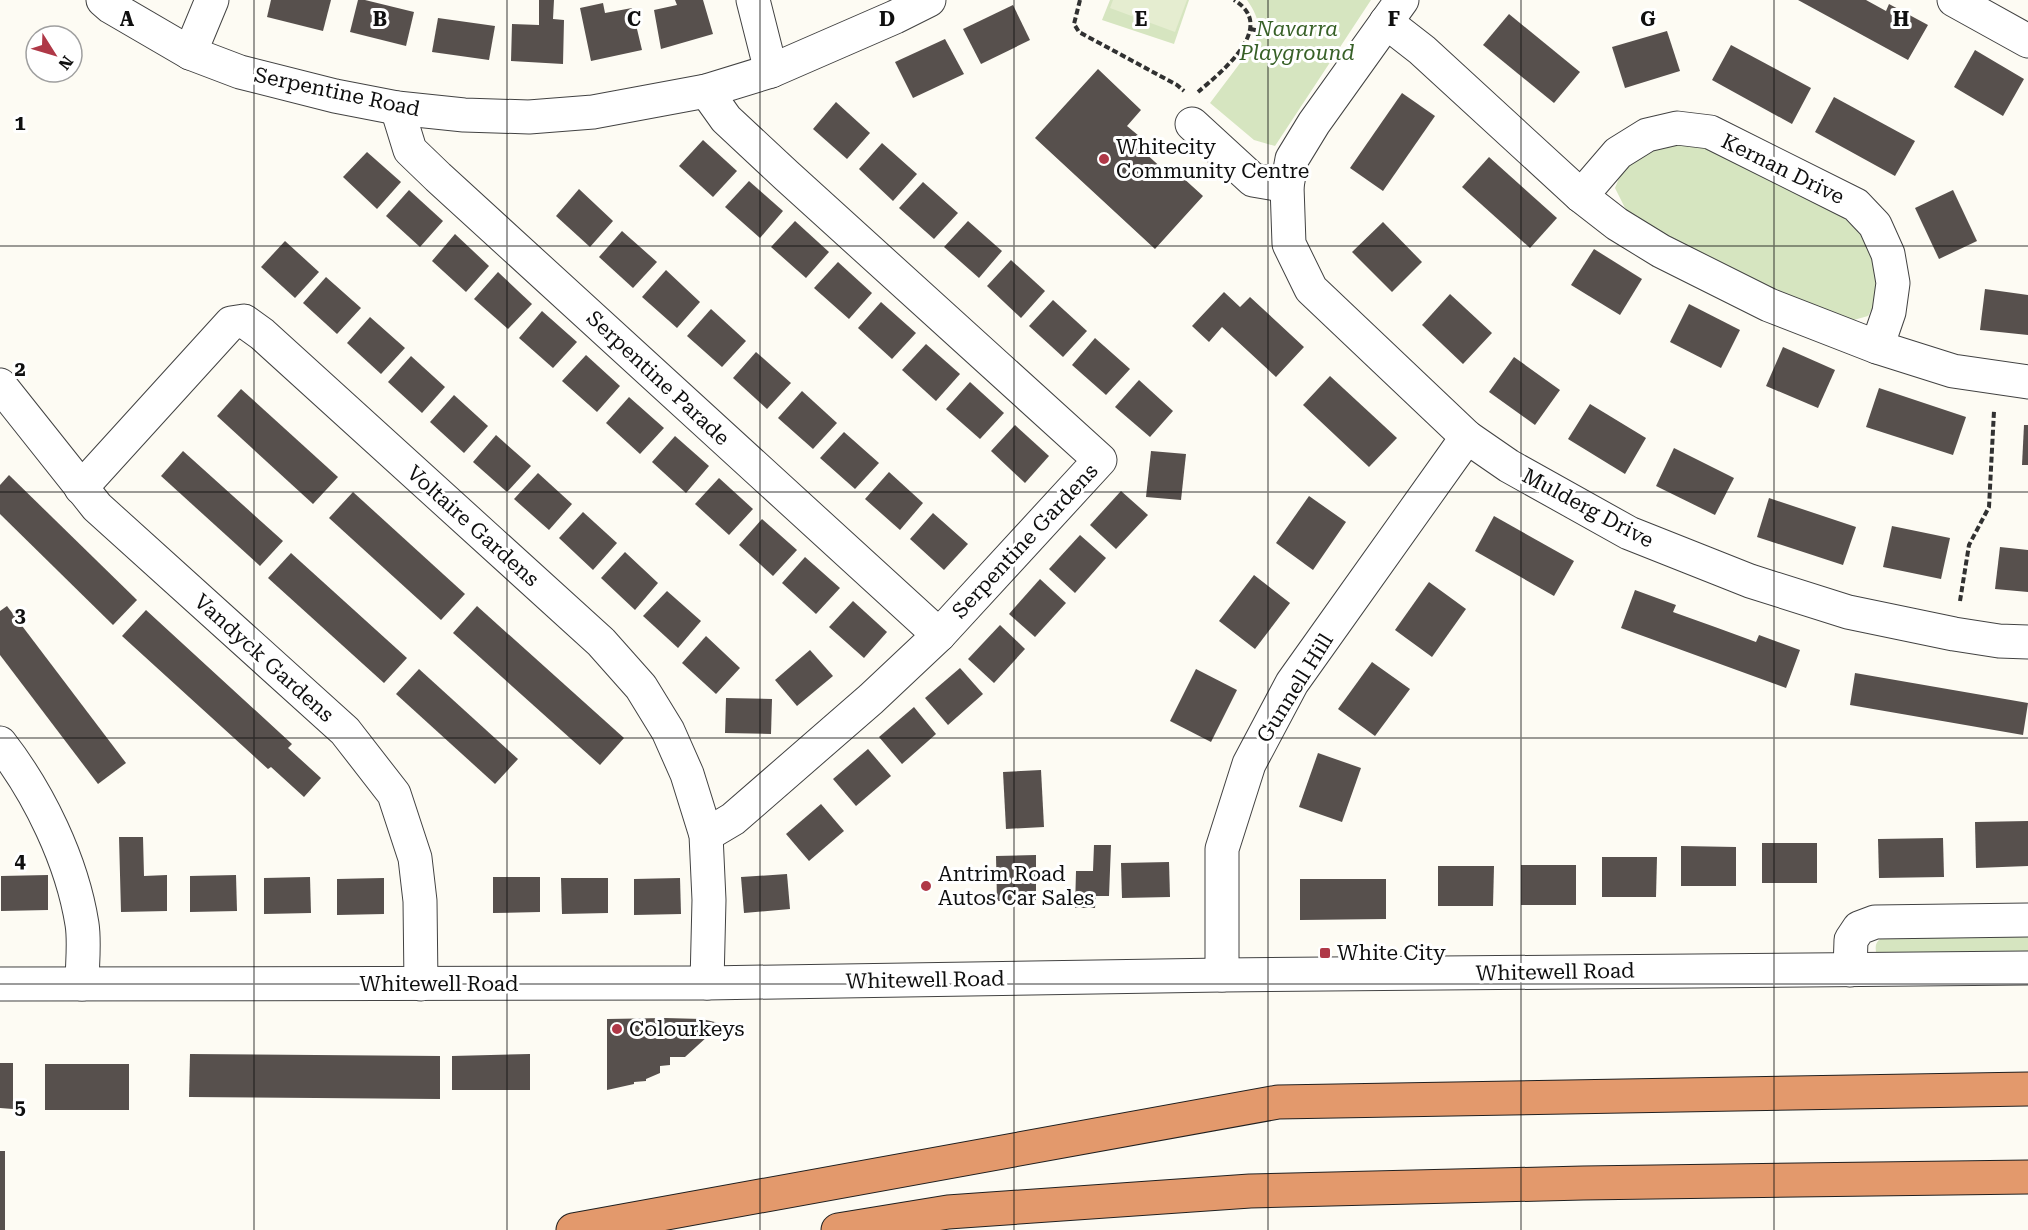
<svg xmlns="http://www.w3.org/2000/svg" width="2028" height="1230" font-family="'Roboto Serif',serif">
  <rect width="100%" height="100%" fill="#fdfbf3"/>
  <g fill="#d6e5c0">
    <polygon points="1110,0 1189,0 1174,44 1102,20"/>
    <path d="M1247,0H1371L1275,146L1254,140L1210,103L1256,42C1261,25 1257,14 1247,0Z"/>
    <polygon points="1677,142 1713,145 1835,212 1862,231 1873,258 1879,296 1868,316 1850,321 1801,302 1710,261 1626,210 1615,188 1625,163 1646,149"/>
    <path d="M2028,934V954L1881,955L1876,952C1875,944 1876,942 1883,937Z"/>
  </g>
  <polygon fill="#e5edd0" points="1113,0 1187,0 1175,32 1110,8"/>
  <g fill="#57504d">
    <polygon points="271,0 331,0 323,31 267,17"/>
    <polygon points="358,0 365,0 414,12 406,46 350,32"/>
    <polygon points="539,0 554,0 553,19 564,20 563,64 511,61 512,24 539,25"/>
    <polygon points="675,0 703,0 713,34 661,49 654,10 677,5"/>
    <polygon points="1798,0 1866,0 1886,11 1889,4 1928,25 1908,60"/>
    <polygon points="603,3 605,13 632,8 642,50 591,61 580,8"/>
    <polygon points="1013,5 1030,40 981,64 963,29"/>
    <polygon points="1509,14 1580,72 1554,103 1483,45"/>
    <polygon points="438,18 495,26 489,60 432,52"/>
    <polygon points="1667,31 1680,71 1625,88 1612,47"/>
    <polygon points="945,39 964,74 913,98 895,62"/>
    <polygon points="1731,45 1811,88 1792,124 1712,80"/>
    <polygon points="1975,50 2024,79 2003,116 1954,87"/>
    <polygon points="1098,69 1141,110 1127,126 1139,136 1133,142 1176,181 1181,176 1203,196 1155,249 1035,138"/>
    <polygon points="1402,93 1435,116 1383,191 1350,168"/>
    <polygon points="1834,97 1915,141 1895,176 1815,132"/>
    <polygon points="836,102 870,133 847,159 813,129"/>
    <polygon points="703,140 737,171 713,197 679,166"/>
    <polygon points="882,143 917,174 893,201 859,169"/>
    <polygon points="367,152 401,182 377,209 343,177"/>
    <polygon points="1489,157 1557,218 1530,248 1462,187"/>
    <polygon points="749,181 783,211 760,238 725,207"/>
    <polygon points="923,182 958,213 934,239 899,208"/>
    <polygon points="579,189 613,221 590,247 556,216"/>
    <polygon points="409,190 443,221 420,247 386,216"/>
    <polygon points="1953,190 1977,241 1939,259 1915,208"/>
    <polygon points="795,221 829,252 806,278 771,247"/>
    <polygon points="968,221 1002,251 979,278 944,247"/>
    <polygon points="1383,222 1422,262 1392,292 1352,252"/>
    <polygon points="622,231 657,262 633,288 599,257"/>
    <polygon points="455,234 489,266 466,292 432,261"/>
    <polygon points="285,241 319,272 295,298 261,267"/>
    <polygon points="1594,249 1642,279 1620,315 1571,285"/>
    <polygon points="1011,260 1045,291 1021,318 987,286"/>
    <polygon points="838,262 872,293 849,319 814,288"/>
    <polygon points="666,270 700,302 677,328 642,297"/>
    <polygon points="498,272 532,304 508,329 474,299"/>
    <polygon points="326,277 361,308 337,334 303,303"/>
    <polygon points="1985,289 2028,295 2028,335 1980,330"/>
    <polygon points="1224,292 1240,307 1250,297 1304,347 1276,377 1222,327 1209,342 1192,326"/>
    <polygon points="1450,294 1492,333 1463,364 1422,325"/>
    <polygon points="1053,300 1087,331 1063,357 1029,326"/>
    <polygon points="881,302 916,333 892,359 858,328"/>
    <polygon points="1689,304 1740,330 1721,368 1670,342"/>
    <polygon points="711,309 746,341 722,367 687,336"/>
    <polygon points="542,311 577,342 553,368 519,338"/>
    <polygon points="370,317 405,348 381,374 347,343"/>
    <polygon points="1095,338 1130,369 1106,395 1072,365"/>
    <polygon points="926,344 960,374 936,401 902,370"/>
    <polygon points="1783,347 1835,370 1818,408 1766,386"/>
    <polygon points="756,352 791,383 767,409 733,378"/>
    <polygon points="586,355 620,386 597,412 562,381"/>
    <polygon points="411,356 445,387 422,413 388,382"/>
    <polygon points="1514,357 1560,390 1535,425 1489,392"/>
    <polygon points="1330,376 1397,438 1369,467 1303,405"/>
    <polygon points="1139,380 1173,411 1150,437 1115,407"/>
    <polygon points="970,382 1004,413 980,439 946,409"/>
    <polygon points="1879,388 1966,417 1953,455 1866,427"/>
    <polygon points="241,389 338,477 313,504 217,416"/>
    <polygon points="802,391 837,423 813,449 778,418"/>
    <polygon points="454,395 488,426 464,453 430,422"/>
    <polygon points="629,397 664,428 640,454 606,423"/>
    <polygon points="1590,404 1646,438 1625,474 1568,439"/>
    <polygon points="1015,425 1049,456 1025,483 991,451"/>
    <polygon points="2024,425 2028,425 2028,465 2022,465"/>
    <polygon points="844,432 879,463 855,489 820,458"/>
    <polygon points="496,435 531,466 507,492 473,462"/>
    <polygon points="675,436 709,466 686,493 652,462"/>
    <polygon points="1674,448 1734,478 1715,515 1656,486"/>
    <polygon points="183,451 283,541 260,566 161,476"/>
    <polygon points="1151,451 1186,454 1181,500 1146,497"/>
    <polygon points="889,472 923,503 900,530 865,499"/>
    <polygon points="538,473 572,504 549,530 514,499"/>
    <polygon points="9,475 137,600 113,625 0,514 0,485"/>
    <polygon points="719,478 753,509 729,535 695,504"/>
    <polygon points="1121,491 1148,515 1116,549 1090,525"/>
    <polygon points="353,492 465,594 441,620 329,518"/>
    <polygon points="1309,496 1346,522 1313,570 1276,543"/>
    <polygon points="1769,498 1856,527 1843,565 1757,537"/>
    <polygon points="583,512 617,543 593,570 559,538"/>
    <polygon points="933,513 968,544 944,570 910,539"/>
    <polygon points="1494,516 1574,561 1554,596 1475,551"/>
    <polygon points="762,519 797,550 773,576 739,545"/>
    <polygon points="1892,526 1950,538 1941,579 1883,567"/>
    <polygon points="1080,535 1106,558 1075,593 1049,569"/>
    <polygon points="2000,547 2028,550 2028,592 1995,589"/>
    <polygon points="625,552 658,583 635,610 601,578"/>
    <polygon points="291,553 407,658 384,683 268,578"/>
    <polygon points="805,557 840,588 816,614 782,583"/>
    <polygon points="1254,575 1290,603 1255,649 1219,621"/>
    <polygon points="1040,579 1066,603 1035,637 1009,614"/>
    <polygon points="1429,582 1466,609 1432,657 1395,630"/>
    <polygon points="1635,590 1676,605 1673,612 1715,627 1756,642 1759,635 1800,650 1786,688 1621,628"/>
    <polygon points="667,591 701,621 678,648 643,616"/>
    <polygon points="853,601 887,632 864,658 829,627"/>
    <polygon points="7,606 126,763 98,784 0,655 0,611"/>
    <polygon points="477,606 624,738 600,765 453,633"/>
    <polygon points="146,610 292,744 288,748 321,778 304,797 271,767 268,769 122,636"/>
    <polygon points="1000,625 1025,649 994,683 968,659"/>
    <polygon points="706,636 740,668 716,694 682,663"/>
    <polygon points="810,650 833,676 797,706 775,680"/>
    <polygon points="1372,662 1410,689 1375,736 1338,709"/>
    <polygon points="960,668 983,694 948,725 925,698"/>
    <polygon points="419,669 518,759 495,784 396,694"/>
    <polygon points="1196,669 1237,690 1211,742 1170,721"/>
    <polygon points="1855,673 2028,703 2023,735 1850,705"/>
    <polygon points="726,698 772,699 771,734 725,733"/>
    <polygon points="914,707 936,734 902,764 879,737"/>
    <polygon points="868,749 891,776 856,806 833,779"/>
    <polygon points="1318,753 1361,768 1342,822 1299,807"/>
    <polygon points="1041,770 1044,827 1006,829 1003,772"/>
    <polygon points="821,804 844,831 809,861 786,834"/>
    <polygon points="2028,821 2028,866 1976,868 1975,822"/>
    <polygon points="119,837 143,837 144,876 167,875 167,911 121,912"/>
    <polygon points="1943,838 1944,877 1879,878 1878,839"/>
    <rect x="1762" y="843" width="55" height="40"/>
    <polygon points="1094,845 1111,845 1109,896 1096,896 1095,908 1075,908 1076,871 1093,871"/>
    <polygon points="1681,846 1736,847 1736,886 1681,886"/>
    <polygon points="1036,855 1036,900 997,901 996,856"/>
    <polygon points="1602,857 1657,857 1656,897 1602,897"/>
    <polygon points="1169,862 1170,897 1122,898 1121,863"/>
    <rect x="1521" y="865" width="55" height="40"/>
    <polygon points="1438,866 1494,866 1493,906 1438,906"/>
    <polygon points="787,874 790,909 744,913 741,877"/>
    <polygon points="48,875 48,910 1,911 1,876"/>
    <polygon points="236,875 237,911 190,912 190,876"/>
    <polygon points="310,877 311,913 264,914 264,878"/>
    <polygon points="493,877 540,877 540,912 493,913"/>
    <polygon points="384,878 384,914 337,915 337,879"/>
    <polygon points="561,878 608,878 608,913 562,914"/>
    <polygon points="680,878 681,914 634,915 634,879"/>
    <polygon points="1300,879 1386,879 1386,919 1300,920"/>
    <polygon points="665,1018 702,1019 719,1023 720,1025 685,1057 670,1057 670,1065 660,1066 660,1073 646,1079 646,1081 634,1082 634,1084 607,1090 607,1019"/>
    <polygon points="190,1054 440,1056 440,1099 189,1097"/>
    <polygon points="530,1054 530,1090 452,1090 452,1056"/>
    <polygon points="0,1063 13,1063 13,1109 0,1108"/>
    <rect x="45" y="1064" width="84" height="46"/>
    <rect x="0" y="1151" width="5" height="79"/>
  </g>
  <g fill="none" stroke-linecap="round" stroke-linejoin="round">
    <g stroke="#424242" stroke-width="35">
      <g id="minor">
        <polyline points="103,0 111,7 190,53 240,72 335,96 397,108 464,115 529,117 593,112 706,91 771,71 895,17 929,0"/>
        <polyline points="753,0 771,71"/>
        <polyline points="1402,0 1314,123 1292,159 1287,186 1289,244 1311,289 1467,437 1509,466 1629,533 1750,581 1848,612 1954,634 1999,641 2028,642"/>
        <polyline points="1954,0 2028,41"/>
        <polyline points="1386,22 1422,50 1581,196 1617,224 1661,251 1769,305 1877,347 1953,371 2028,382"/>
        <polyline points="190,53 212,0"/>
        <polyline points="397,108 410,150 438,177 939,635"/>
        <polyline points="1192,124 1253,180 1287,186"/>
        <polyline points="1581,196 1618,153 1647,135 1677,128 1710,132 1856,205 1875,225 1888,254 1893,283 1889,312 1877,347"/>
        <polyline points="0,385 97,507 345,731 394,794 415,858 420,901 421,984"/>
        <polyline points="81,488 231,323 244,321 262,334 601,642 641,687 668,731 687,774 706,835 709,900 707,983"/>
        <path d="M0,743C39,793 72,861 82,924C85,943 82,965 82,984"/>
        <polyline points="706,835 733,819 871,699 939,635 1100,460 786,175 726,119 706,91"/>
        <polyline points="1850,970 1851,940 1859,928 1875,922 2028,920"/>
        <polyline points="1222,975 1222,849 1249,764 1292,683 1467,437"/>
        <polyline points="0,984 707,983 1222,975 2028,968"/>
      </g>
    </g>
    <g stroke="#202020" stroke-width="35">
      <g id="highway">
        <polyline points="573,1230 1278,1102 2028,1089"/>
        <polyline points="838,1230 948,1212 1250,1191 1583,1183 2028,1177"/>
      </g>
    </g>
    <g stroke="#313131" stroke-width="4" stroke-dasharray="6 3" stroke-linecap="butt">
      <polyline points="1080,0 1074,24 1079,32 1177,85 1184,91"/>
      <polyline points="1251,29 1259,31"/>
      <path d="M1198,92C1220,73 1279,27 1234,0"/>
      <polyline points="1960,601 1969,545 1989,507 1994,411"/>
    </g>
    <use href="#minor" stroke="#fff" stroke-width="33"/>
    <use href="#highway" stroke="#e3996c" stroke-width="33"/>
  </g>
  <path fill="none" stroke="#0f0f0f" stroke-width="1.5" stroke-opacity="0.55" d="M254,0V1230M507,0V1230M760,0V1230M1014,0V1230M1268,0V1230M1521,0V1230M1774,0V1230M0,246H2028M0,492H2028M0,738H2028M0,984H2028"/>
  <g fill="#af3847" stroke="#fff" stroke-width="2">
    <circle cx="1104" cy="159" r="6"/>
    <circle cx="926" cy="886" r="6"/>
    <rect x="1319" y="947" width="12" height="12" rx="3"/>
    <circle cx="617" cy="1029" r="6"/>
  </g>
  <g text-anchor="middle" dominant-baseline="central" stroke-width="6" stroke-linejoin="round" paint-order="stroke">
    <g font-size="21" font-style="italic" fill="#376027" stroke="#fff">
      <text x="1297" y="29">Navarra<tspan x="1297" dy="24">Playground</tspan></text>
    </g>
    <g font-size="21" fill="#0f0f0f" stroke="#fff">
      <text transform="translate(337 92) rotate(12)">Serpentine Road</text>
      <text transform="translate(1783 169) rotate(26)">Kernan Drive</text>
      <text transform="translate(658 378) rotate(43)">Serpentine Parade</text>
      <text transform="translate(1588 508) rotate(28)">Mulderg Drive</text>
      <text transform="translate(473 526) rotate(42)">Voltaire Gardens</text>
      <text transform="translate(1025 541) rotate(-47)">Serpentine Gardens</text>
      <text transform="translate(264 658) rotate(42)">Vandyck Gardens</text>
      <text transform="translate(1295 688) rotate(-58)">Gunnell Hill</text>
      <text transform="translate(1555 972) rotate(-1)">Whitewell Road</text>
      <text transform="translate(925 980) rotate(-1)">Whitewell Road</text>
      <text x="439" y="984">Whitewell Road</text>
    </g>
    <g font-size="21" fill="#0f0f0f" stroke="#fff" text-anchor="start">
      <text x="1116" y="147">Whitecity<tspan x="1116" dy="24">Community Centre</tspan></text>
      <text x="938" y="874">Antrim Road<tspan x="938" dy="24">Autos Car Sales</tspan></text>
      <text x="1337" y="953">White City</text>
      <text x="629" y="1029">Colourkeys</text>
    </g>
  </g>
  <g font-size="20" text-anchor="middle" font-weight="bold" fill="#0f0f0f" stroke="#fff" stroke-width="6" stroke-linejoin="round" paint-order="stroke">
    <text x="127" y="26">A</text>
    <text x="380" y="26">B</text>
    <text x="634" y="26">C</text>
    <text x="887" y="26">D</text>
    <text x="1141" y="26">E</text>
    <text x="1394" y="26">F</text>
    <text x="1648" y="26">G</text>
    <text x="1901" y="26">H</text>
    <text x="20" y="130">1</text>
    <text x="20" y="376">2</text>
    <text x="20" y="622">3</text>
    <text x="20" y="868">4</text>
    <text x="20" y="1114">5</text>
  </g>
  <g transform="translate(54 54) rotate(127)"><circle r="28" fill="#ffffff" stroke="#9f9f9f" stroke-width="1.5"/>
  <path d="M0-4.5L10 22L0 15L-10 22Z" fill="#af3847"/>
  <text y="-9" font-size="16" font-weight="bold" text-anchor="middle" fill="#0f0f0f">N</text>
  </g>
</svg>
